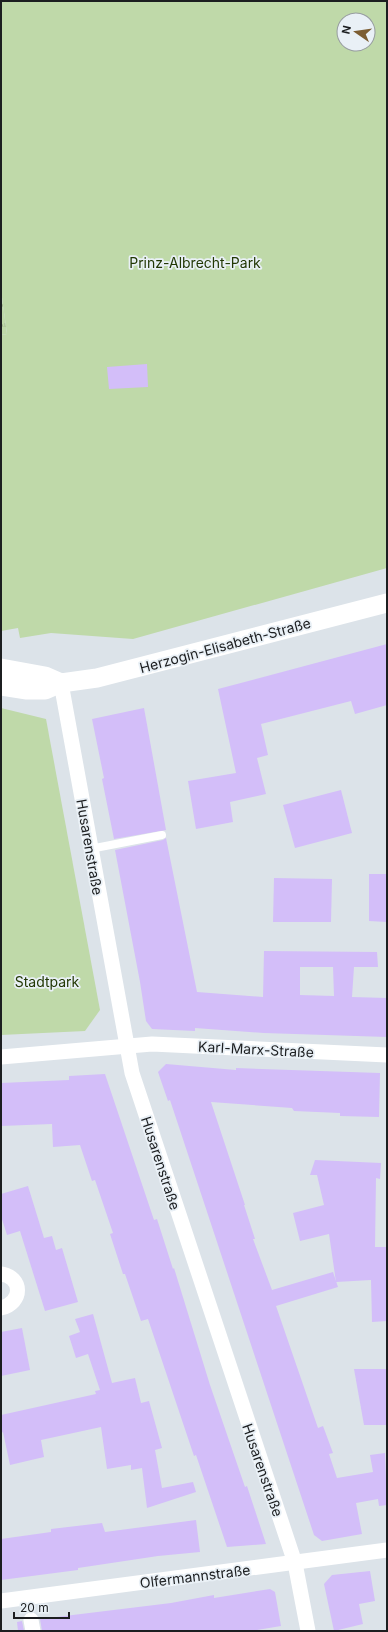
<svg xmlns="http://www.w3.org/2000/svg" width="388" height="1632" font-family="Inter,sans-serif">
  <defs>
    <pattern id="grass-tufts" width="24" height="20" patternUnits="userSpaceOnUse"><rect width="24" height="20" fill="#bfd9a9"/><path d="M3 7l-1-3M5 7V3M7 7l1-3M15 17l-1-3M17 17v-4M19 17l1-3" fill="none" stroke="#a4ba91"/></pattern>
  </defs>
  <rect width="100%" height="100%" fill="#dce3e9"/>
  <polygon fill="url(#grass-tufts)" points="1,290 7,334 1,335"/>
  <g fill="#bfd9a9" fill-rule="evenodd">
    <path d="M1,1H387V568L133,639L51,633L20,638L18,628L1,631V335L7,334L1,290ZM344,20H368V44H344Z"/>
    <polygon points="1,708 46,719 100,1010 85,1031 1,1035"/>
  </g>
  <g fill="#d3bef9" fill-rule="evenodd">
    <polygon points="147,364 148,387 109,389 107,367"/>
    <polygon points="387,644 387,705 355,714 351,701 261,724 268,755 257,758 266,794 230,802 233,822 196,829 188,781 236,773 218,689"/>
    <polygon points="144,708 166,830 114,839 102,779 104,778 92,719"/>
    <polygon points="341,790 352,833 295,848 283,805"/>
    <path d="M166,838L197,992L263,997L264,951L377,952L378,967H354L352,997L387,998V1037L264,1033L195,1028V1031L152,1029L146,1021L140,982L115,850L163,840ZM300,967H333L334,996L300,995Z"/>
    <polygon points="369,874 387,874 387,922 369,921"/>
    <polygon points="274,878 332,879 331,922 273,922"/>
    <polygon points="166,1064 236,1070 236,1068 380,1073 379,1117 340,1116 340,1113 294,1111 292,1108 211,1102 245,1205 244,1205 255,1239 253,1239 272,1290 333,1272 338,1287 276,1306 318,1428 323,1426 333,1453 329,1454 337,1478 373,1472 370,1455 385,1453 387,1505 379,1506 378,1499 356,1503 362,1534 322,1541 314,1535 170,1100 168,1101 158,1072"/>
    <polygon points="105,1074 154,1220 157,1219 173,1269 174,1268 210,1385 245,1487 247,1486 266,1544 227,1547 196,1455 194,1456 148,1319 141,1321 125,1274 123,1274 110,1234 113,1233 95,1180 92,1181 80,1145 53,1147 52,1124 1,1126 1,1083 69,1080 69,1076"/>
    <polygon points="315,1160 381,1163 380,1179 376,1178 375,1247 387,1247 387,1321 372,1322 371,1280 336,1282 329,1234 300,1241 293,1213 324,1205 317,1175 310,1175"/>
    <polygon points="28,1186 44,1238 52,1236 56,1250 62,1248 78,1302 45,1311 20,1231 7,1235 1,1216 1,1194"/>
    <polygon points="93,1314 112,1383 135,1378 141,1403 149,1401 162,1448 155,1450 162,1488 193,1482 196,1492 147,1508 142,1468 131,1470 131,1465 107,1469 101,1427 41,1440 44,1457 10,1465 3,1432 1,1433 1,1415 96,1394 95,1391 100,1390 88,1354 76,1358 69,1336 80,1332 75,1319"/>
    <polygon points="22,1328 30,1370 1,1376 1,1332"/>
    <polygon points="354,1369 387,1369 387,1425 364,1425"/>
    <polygon points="196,1520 200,1552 158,1556 78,1568 78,1570 1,1580 1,1539 51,1532 51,1529 102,1523 105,1532"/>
    <polygon points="370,1571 375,1601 359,1604 363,1624 334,1631 324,1584 332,1575"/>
    <polygon points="270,1589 275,1592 281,1626 251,1631 42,1631 40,1619 171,1603 214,1595 214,1598"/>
    <polygon points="22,1621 24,1631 18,1631 17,1622"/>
  </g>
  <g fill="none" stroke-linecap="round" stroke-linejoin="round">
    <polyline stroke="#fff" stroke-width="8" points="90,849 162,835"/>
    <g stroke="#fff" stroke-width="15">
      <polyline points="61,683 132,1073 295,1563 308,1631"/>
      <polyline points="1,1057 152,1044 387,1055"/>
      <path d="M1,1274C23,1277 23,1303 1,1308"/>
      <polyline points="1,1601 387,1550"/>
      <polyline points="31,1620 33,1631"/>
    </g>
    <g stroke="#fff" stroke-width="19">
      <polyline points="1,668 45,676 61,683"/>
      <polyline points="1,686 27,690 45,690 61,683 97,678 387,603"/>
    </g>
  </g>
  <g text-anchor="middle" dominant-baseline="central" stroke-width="3.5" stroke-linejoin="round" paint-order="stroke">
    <g font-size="14" fill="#223804" stroke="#e9f0f6">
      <text x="195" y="262">Prinz-Albrecht-Park</text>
      <text x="47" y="981">Stadtpark</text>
    </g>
    <g font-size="14" fill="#1c1e20" stroke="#e9f0f6">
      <text transform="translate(225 645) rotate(-15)">Herzogin-Elisabeth-Straße</text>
      <text transform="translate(90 847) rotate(80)">Husarenstraße</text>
      <text transform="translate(256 1049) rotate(3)">Karl-Marx-Straße</text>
      <text transform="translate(161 1163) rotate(72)">Husarenstraße</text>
      <text transform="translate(263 1470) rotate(71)">Husarenstraße</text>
      <text transform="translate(195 1576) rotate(-7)">Olfermannstraße</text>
    </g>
  </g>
  <rect width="388" height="1632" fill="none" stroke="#1c1e20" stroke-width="4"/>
  <g transform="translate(356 32) rotate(283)"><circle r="19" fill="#e9f0f6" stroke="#979ca0"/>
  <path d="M0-3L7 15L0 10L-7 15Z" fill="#7c5d32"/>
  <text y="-6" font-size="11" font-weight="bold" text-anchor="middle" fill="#1c1e20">N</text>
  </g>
  <path d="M14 1612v6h55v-6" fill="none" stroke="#1c1e20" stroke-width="2"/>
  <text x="20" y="1612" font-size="12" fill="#1c1e20" stroke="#e9f0f6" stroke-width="3" paint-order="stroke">20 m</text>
</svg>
